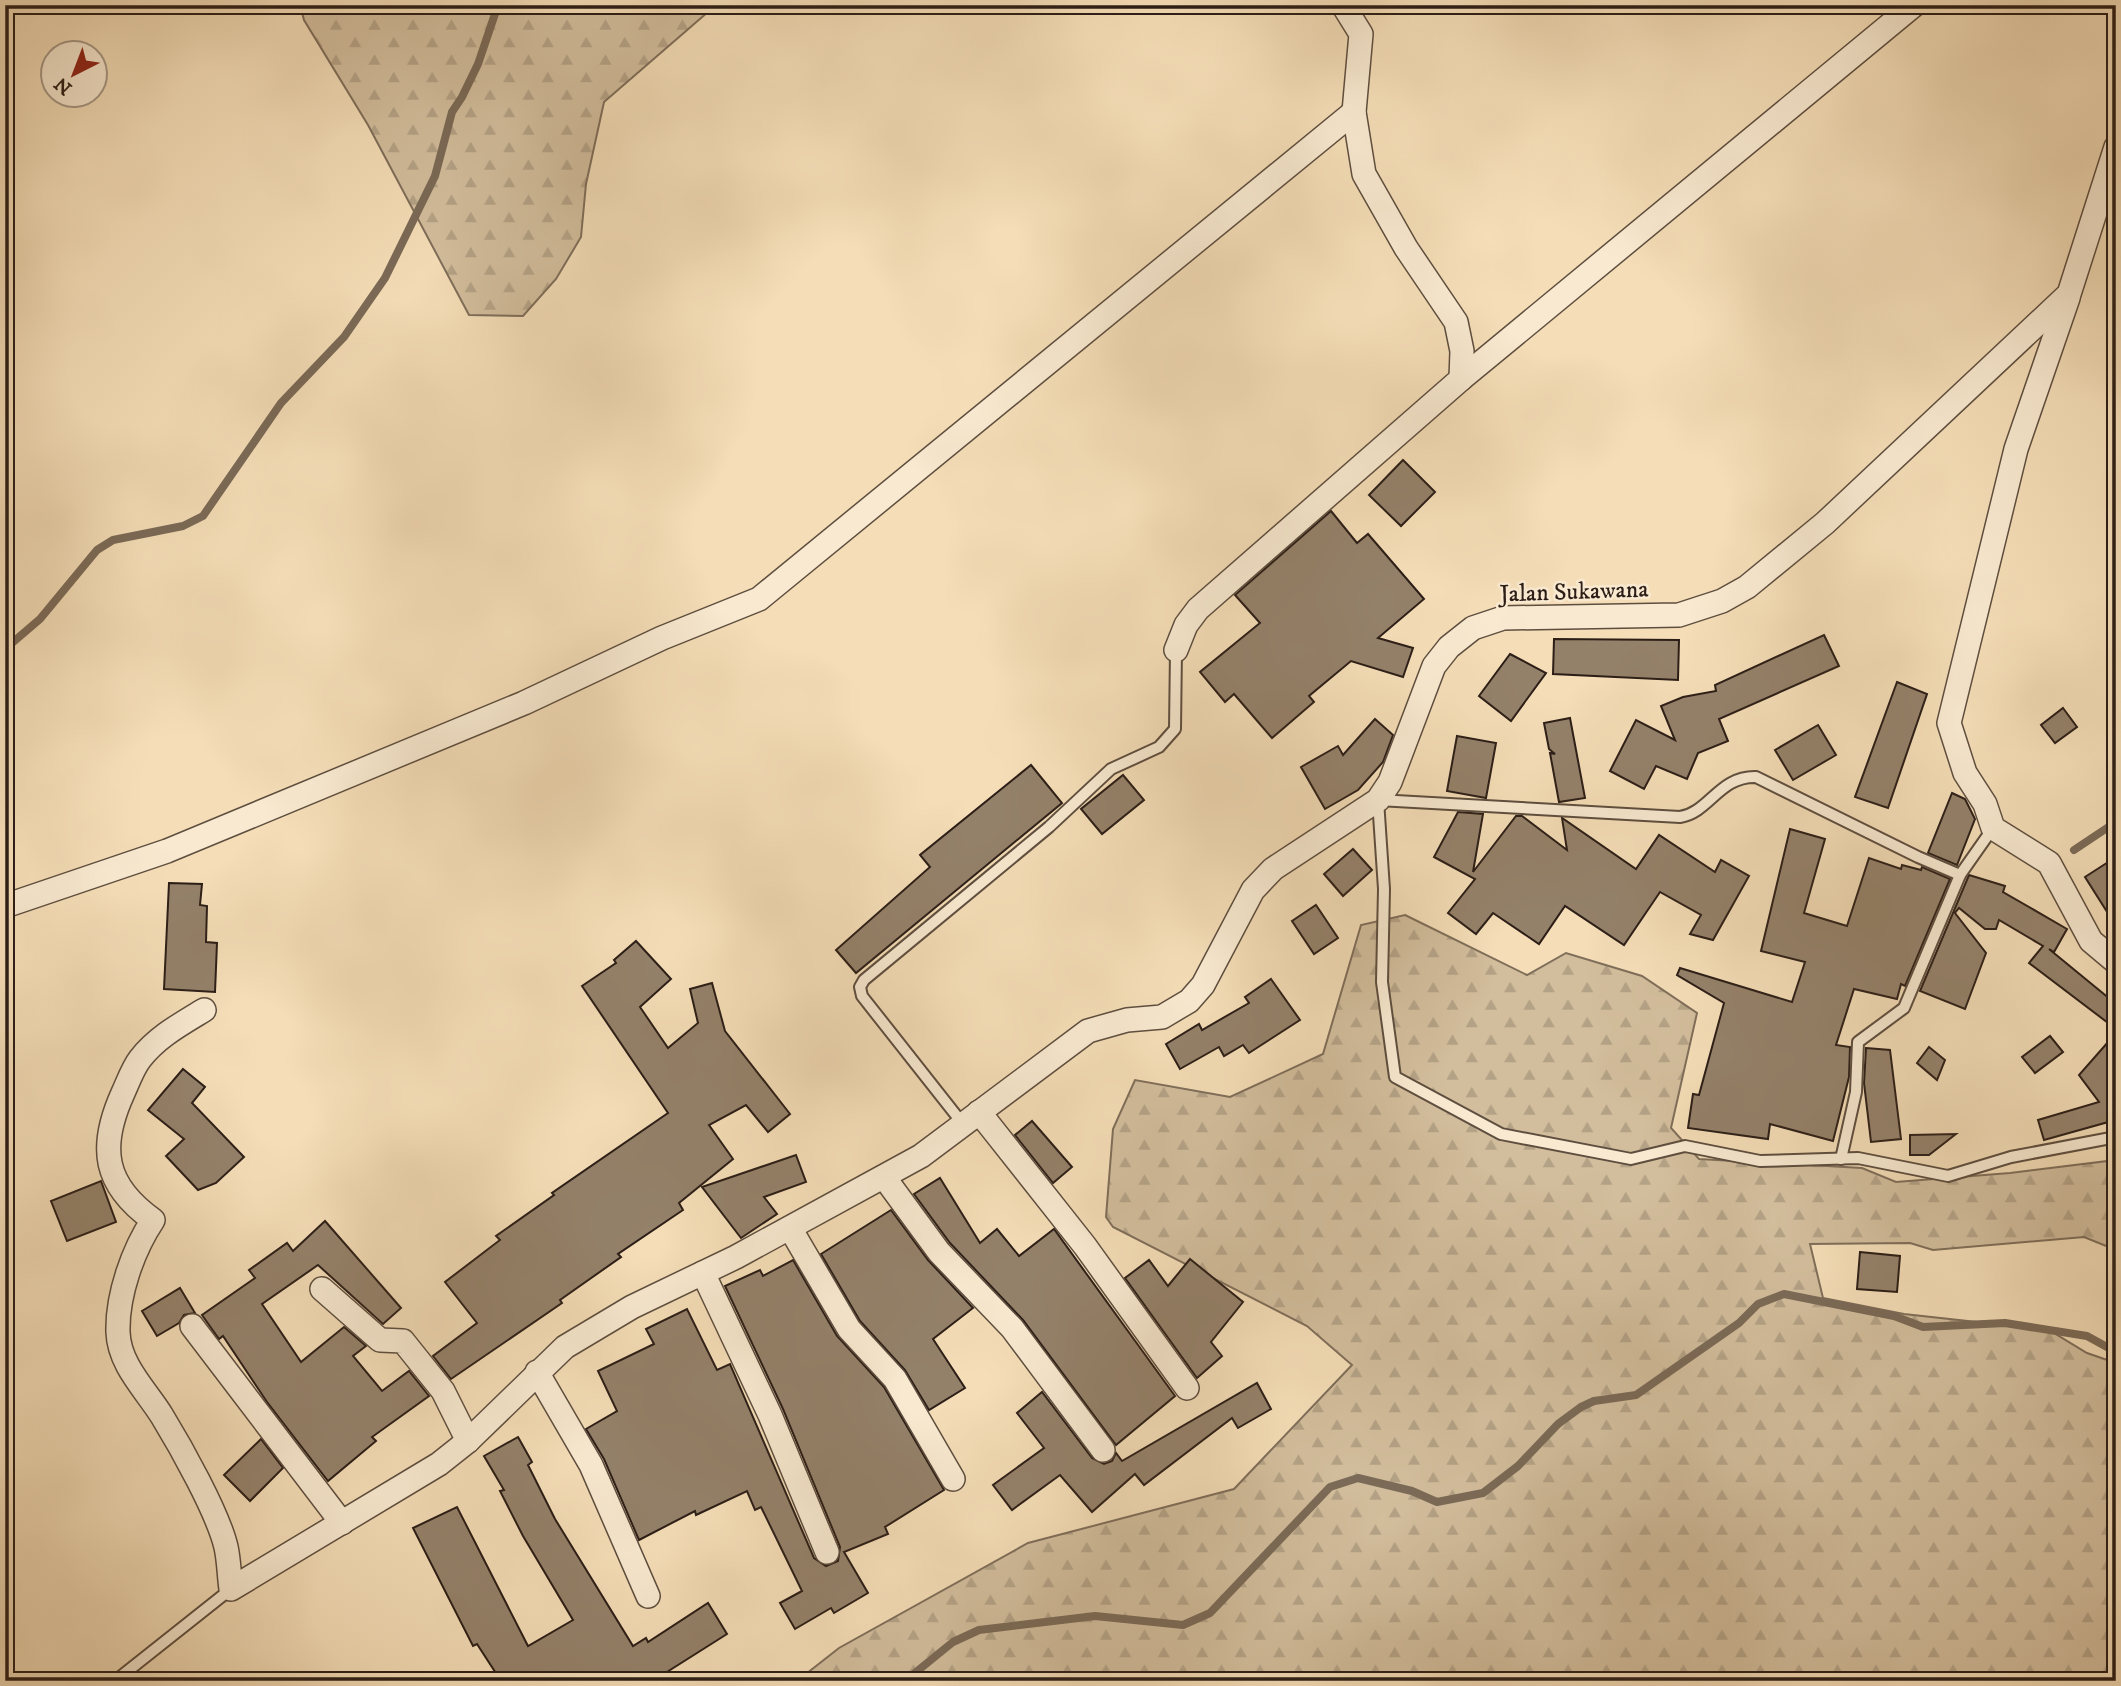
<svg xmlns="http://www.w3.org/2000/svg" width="2121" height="1686" font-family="'IM FELL DW Pica',serif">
  <defs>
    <pattern id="forest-firs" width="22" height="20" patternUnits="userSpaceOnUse" patternTransform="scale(1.75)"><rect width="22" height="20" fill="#d2bd9c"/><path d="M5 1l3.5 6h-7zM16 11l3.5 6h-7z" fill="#b4a286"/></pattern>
  </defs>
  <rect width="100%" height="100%" fill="#f4ddb7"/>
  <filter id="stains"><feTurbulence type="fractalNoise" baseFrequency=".00286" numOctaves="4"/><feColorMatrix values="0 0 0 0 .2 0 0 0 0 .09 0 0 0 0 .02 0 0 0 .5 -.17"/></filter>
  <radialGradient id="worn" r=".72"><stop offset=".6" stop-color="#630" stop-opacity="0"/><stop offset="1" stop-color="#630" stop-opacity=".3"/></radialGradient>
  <g fill="url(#forest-firs)" stroke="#7f6e5a" stroke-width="2">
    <polygon points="300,5 716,5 604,102 586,184 581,237 556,279 523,316 469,315 368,125 304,20"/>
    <polygon points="1405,915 1527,975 1566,953 1642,976 1697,1013 1671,1128 1699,1159 1862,1168 1896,1182 2010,1173 2116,1160 2116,1250 2084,1237 1933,1250 1910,1243 1810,1244 1823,1298 1904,1314 2049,1330 2087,1353 2116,1363 2116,1681 797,1681 839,1648 1028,1543 1234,1489 1352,1365 1307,1326 1113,1227 1106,1217 1113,1129 1135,1080 1230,1097 1323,1054 1361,925"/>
  </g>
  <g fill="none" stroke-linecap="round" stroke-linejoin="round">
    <g stroke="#7b6a57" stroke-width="8">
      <polyline points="5,649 40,619 97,550 113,540 183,526 203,516 281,403 344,337 385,278 435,176 452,112 462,97 478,64 498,5"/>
      <polyline points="2074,850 2116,822"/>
      <polyline points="905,1681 953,1642 979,1630 1095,1616 1183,1625 1210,1613 1330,1487 1358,1478 1412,1491 1437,1502 1483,1493 1518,1466 1558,1424 1581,1407 1594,1401 1636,1395 1739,1323 1758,1304 1784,1294 1894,1316 1923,1327 2005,1323 2087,1336 2116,1352"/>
    </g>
  </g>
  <g fill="#94816a" stroke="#2c1e17" stroke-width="2">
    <polygon points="1403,460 1435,492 1401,526 1369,495"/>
    <polygon points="1331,511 1357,543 1368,534 1424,599 1378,638 1413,648 1403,677 1351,661 1309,696 1314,702 1272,738 1234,694 1225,702 1200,672 1260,623 1235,595"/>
    <polygon points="1824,635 1839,666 1719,719 1728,741 1698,753 1687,779 1656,766 1644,789 1610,771 1636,720 1675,740 1661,706 1683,697 1716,691 1715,685"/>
    <polygon points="1554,639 1679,640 1678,680 1553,674"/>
    <polygon points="1510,654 1546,673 1511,721 1479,696"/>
    <polygon points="1897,682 1927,694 1888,808 1855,797"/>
    <polygon points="2063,708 2077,727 2055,743 2041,725"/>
    <polygon points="1570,718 1585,798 1559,802 1550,753 1555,754 1549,749 1544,723"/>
    <polygon points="1375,719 1393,735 1383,762 1358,790 1325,809 1301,767 1338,746 1343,755"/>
    <polygon points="1818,725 1836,755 1793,780 1775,750"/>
    <polygon points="1457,736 1496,743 1486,798 1447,791"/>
    <polygon points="1031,765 1062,803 856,973 836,950 930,867 920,855"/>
    <polygon points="1123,775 1144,800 1102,834 1081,809"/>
    <polygon points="1952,793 1965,799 1975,819 1957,865 1928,853"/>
    <polygon points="1458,812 1483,814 1473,872 1516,816 1522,816 1567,850 1562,818 1636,869 1659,835 1715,872 1721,860 1749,876 1713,940 1690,934 1701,915 1660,892 1624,945 1565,906 1539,944 1493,913 1476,934 1448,913 1475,879 1434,857"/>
    <polygon points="1790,829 1825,839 1804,913 1847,926 1869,858 1901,869 1902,865 1921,870 1922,867 1950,879 1905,986 1901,984 1897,999 1854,989 1836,1045 1850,1047 1849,1077 1833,1141 1770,1124 1768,1139 1688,1128 1693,1094 1699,1095 1724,1003 1677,975 1680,968 1792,1002 1805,962 1761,951"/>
    <polygon points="1353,849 1372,870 1343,896 1324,874"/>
    <polygon points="2116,857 2116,926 2085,877"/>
    <polygon points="1969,875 2005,886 2003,892 2067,929 2054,952 2049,949 2116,1004 2116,1029 2029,963 2043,946 1999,920 1996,929 1985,929 1959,908 1955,913 1986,953 1965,1009 1920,991"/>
    <polygon points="169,883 202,884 200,905 207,906 206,942 217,943 215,992 164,989"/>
    <polygon points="1316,905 1338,938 1314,954 1292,921"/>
    <polygon points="636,941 671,979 640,1007 668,1048 698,1023 690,989 712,983 725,1031 790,1114 768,1132 746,1105 709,1125 733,1159 679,1203 683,1210 618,1254 621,1257 560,1300 562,1303 451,1379 433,1356 477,1323 445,1282 500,1240 496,1236 554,1195 552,1193 668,1113 582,986 616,963 614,960"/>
    <polygon points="1271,979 1300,1020 1249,1053 1243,1045 1224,1056 1219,1047 1180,1069 1166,1044 1199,1024 1202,1030 1249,1003 1245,997"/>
    <polygon points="2116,1033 2116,1126 2112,1121 2044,1140 2038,1120 2099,1102 2079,1075"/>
    <polygon points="2050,1036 2063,1052 2035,1073 2022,1057"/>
    <polygon points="1929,1047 1945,1060 1937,1080 1917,1063"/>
    <polygon points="1866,1048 1890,1050 1901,1139 1871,1142 1864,1083"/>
    <polygon points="183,1069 205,1087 192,1103 244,1157 216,1183 198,1190 166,1156 184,1139 148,1110"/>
    <polygon points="1032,1121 1072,1167 1053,1183 1015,1135"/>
    <polygon points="1956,1134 1929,1155 1910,1155 1910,1135"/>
    <polygon points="796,1155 806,1182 764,1197 777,1214 741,1238 702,1187"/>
    <polygon points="940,1178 980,1243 997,1229 1019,1256 1054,1229 1175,1396 1116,1445 1023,1320 950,1243 914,1194"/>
    <polygon points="101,1181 116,1222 67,1241 51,1201"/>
    <polygon points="891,1210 928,1260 973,1308 933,1339 965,1388 929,1410 905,1370 860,1321 821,1254"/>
    <polygon points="325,1221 401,1308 383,1324 318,1265 262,1304 301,1362 344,1327 366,1346 353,1356 382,1391 409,1371 429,1396 372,1437 376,1441 328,1481 267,1402 223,1336 219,1339 202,1315 255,1278 249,1270 287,1243 293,1251"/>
    <polygon points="1860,1252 1900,1256 1897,1292 1857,1289"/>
    <polygon points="1190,1259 1243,1302 1211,1342 1222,1356 1197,1378 1125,1278 1149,1260 1168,1286"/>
    <polygon points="793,1260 837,1336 884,1387 944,1490 885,1527 888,1534 844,1552 868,1593 834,1613 831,1608 795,1629 780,1603 802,1591 761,1507 755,1510 747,1491 696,1515 695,1511 639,1540 604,1459 586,1429 617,1411 598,1371 654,1344 646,1329 687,1309 717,1370 730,1364 814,1558 826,1566 838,1561 840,1547 783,1409 725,1286 760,1270 763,1276"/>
    <polygon points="180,1288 195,1313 184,1315 179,1323 157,1336 142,1311"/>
    <polygon points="1257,1383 1271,1409 1238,1428 1232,1418 1144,1485 1135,1474 1092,1512 1060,1475 1012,1510 993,1485 1044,1448 1017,1413 1042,1392 1092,1458 1104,1464 1112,1461 1116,1453 1122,1461"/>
    <polygon points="518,1437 532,1462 528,1465 555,1519 633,1646 646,1638 648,1642 708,1603 727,1634 667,1672 673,1681 501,1681 477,1644 473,1646 413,1528 457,1507 528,1646 573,1620 523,1536 500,1491 504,1490 484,1456"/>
    <polygon points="261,1439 283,1468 250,1501 224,1475"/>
  </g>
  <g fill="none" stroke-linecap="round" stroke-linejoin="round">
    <g stroke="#5e4e3f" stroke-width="14">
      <g id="lane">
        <path d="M1993,828L1960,875L1918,857L1756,777C1719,776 1710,812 1680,817L1378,800L1384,889L1382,982L1395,1077L1501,1134L1631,1159L1685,1146L1760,1161L1858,1158L1948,1176L2011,1157L2116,1137"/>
        <polyline points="963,1124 862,996 860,987 864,980 1049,827 1111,769 1159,747 1175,729 1176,650"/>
        <polyline points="1841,1159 1856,1092 1858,1042 1904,1008 1960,875"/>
        <polyline points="115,1681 231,1589"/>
      </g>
    </g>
    <g stroke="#5e4e3f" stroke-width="26">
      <g id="street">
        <polyline points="1343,5 1361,34 1354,112 1364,174 1406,248 1456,322 1462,351 1461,379"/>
        <polyline points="2068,298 2016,449 1949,723 1965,773 1985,804 1993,828 2049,863 2091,941 2116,962"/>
        <polyline points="1176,650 1186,625 1198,609 1461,379 1914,5"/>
        <polyline points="5,906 167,851 524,703 662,638 759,599 1354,112"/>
        <path d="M204,1010C181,1024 157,1037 140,1059C133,1068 128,1082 123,1093C98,1148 104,1185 153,1220C133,1250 117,1295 118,1332C119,1365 146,1390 162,1416C181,1447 218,1513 226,1547C229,1560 229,1575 231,1589L439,1464L468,1441L565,1347L632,1307L736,1257L921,1156L1088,1031L1127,1020L1162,1017L1189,1001L1203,985L1253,890L1273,869L1378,800L1390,782L1434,666L1449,647L1473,628L1503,618L1679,615L1722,601L1747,587L1825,523L2069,294L2116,147"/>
        <polyline points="979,1112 1085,1246 1187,1388"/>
        <polyline points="884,1177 939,1252 1012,1328 1103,1450"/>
        <polyline points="790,1228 849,1329 895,1379 953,1479"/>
        <polyline points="703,1273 770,1415 827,1552"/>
        <polyline points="322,1289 380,1340 403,1341 443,1391 468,1441"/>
        <polyline points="192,1326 342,1523"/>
        <polyline points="537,1372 591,1465 648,1596"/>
      </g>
    </g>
    <use href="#lane" stroke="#f8e9d0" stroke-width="10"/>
    <use href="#street" stroke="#f8e9d0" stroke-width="23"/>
  </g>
  <g text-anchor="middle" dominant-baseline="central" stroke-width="5" stroke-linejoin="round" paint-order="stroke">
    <g font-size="24" fill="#2c1e17" stroke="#f8e9d0">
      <text transform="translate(1574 592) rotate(-2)">Jalan Sukawana</text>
    </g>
  </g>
  <rect width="2121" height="1686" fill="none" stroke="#f4ddb7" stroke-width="28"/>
  <rect x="7" y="7" width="2107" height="1672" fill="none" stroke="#2c1e17" stroke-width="3.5"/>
  <rect x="14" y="14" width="2093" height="1658" fill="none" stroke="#2c1e17" stroke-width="2"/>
  <g transform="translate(74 74) rotate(222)"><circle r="33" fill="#f8e9d0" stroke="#a69886" stroke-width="2"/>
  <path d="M0-5L12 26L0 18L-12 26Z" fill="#8f2418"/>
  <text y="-10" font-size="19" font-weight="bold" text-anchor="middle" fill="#2c1e17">N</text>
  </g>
  <rect width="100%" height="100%" filter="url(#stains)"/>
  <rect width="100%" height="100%" fill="url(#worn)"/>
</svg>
